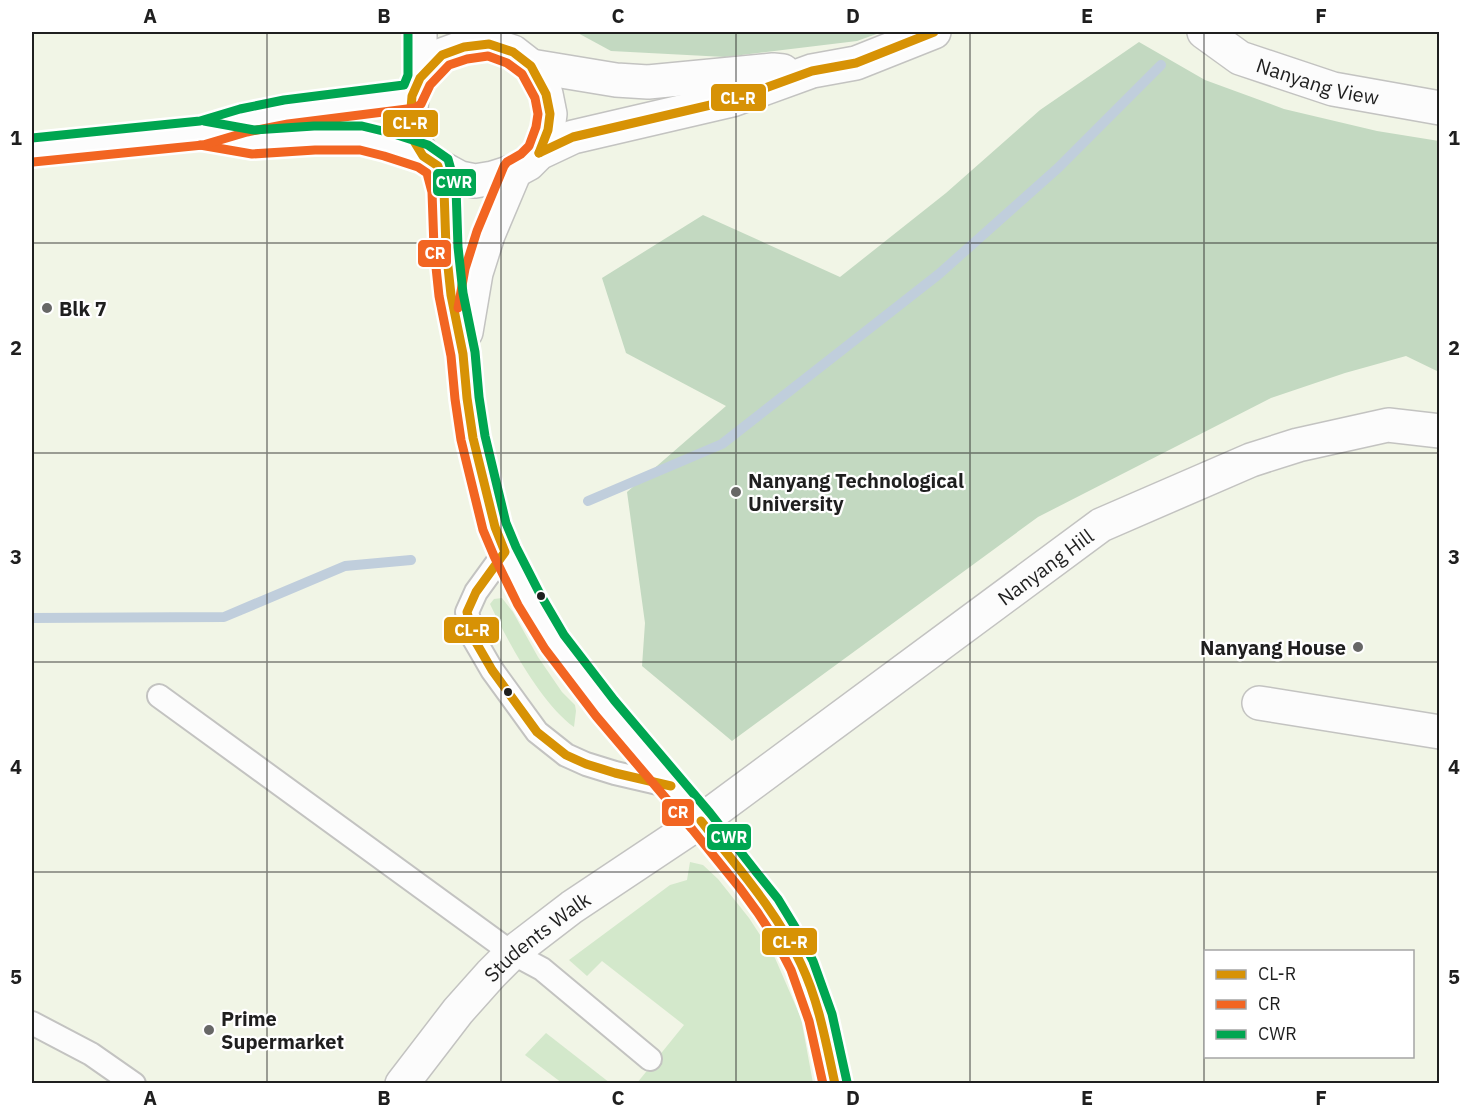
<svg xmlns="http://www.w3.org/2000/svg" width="1471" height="1115" font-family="'IBM Plex Sans',sans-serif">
  <rect width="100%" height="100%" fill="#edede9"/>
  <path fill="#f1f5e6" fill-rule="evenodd" d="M32,32H1439V1083H32ZM1206,952H1412V1056H1206Z"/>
  <g fill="#d3e8cb">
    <path d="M502,598L513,612L538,657L562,692L575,705L576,711L574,727C541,704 507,640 490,604L494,599Z"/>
    <polygon points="690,862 703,865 718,879 749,918 775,958 801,1018 813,1083 637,1083 684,1025 602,961 587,976 569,960 670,885 687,880"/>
    <polygon points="546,1033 610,1083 562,1083 525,1055"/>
  </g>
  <g fill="#c3d9c1">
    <polygon points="576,32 882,32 857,41 725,57 611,51"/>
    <polygon points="1139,42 1205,80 1284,109 1377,131 1439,141 1439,372 1406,356 1345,373 1271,398 1038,517 732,741 642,666 645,623 627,492 726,406 626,353 602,278 703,215 840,277 946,193 1040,110"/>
  </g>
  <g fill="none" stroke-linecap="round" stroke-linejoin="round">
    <g stroke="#c0cedc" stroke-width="10">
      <polyline points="588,501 722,444 939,274 1058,168 1161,65"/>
      <polyline points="32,618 224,617 345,566 411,560"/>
    </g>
    <g stroke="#c3c3c1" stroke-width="26">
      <g id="service">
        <polyline points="505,552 476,592 467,612 474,639 492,670 537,732 566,755 586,764 615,773 671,786"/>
        <polyline points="159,696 512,953 542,969 650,1059"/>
        <polyline points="32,1023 91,1054 134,1084"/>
      </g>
    </g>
    <g stroke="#c3c3c1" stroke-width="36">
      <g id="minor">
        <polyline points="420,32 420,78"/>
        <path id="s1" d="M1204,32L1240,58L1333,89L1440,108"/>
        <polyline points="531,66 616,80 648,82 773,70 783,71"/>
        <polyline points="202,133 253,142 315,138 361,138 387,144 423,156 438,166 460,178 475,181 493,178 515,171 528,164 539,153 573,137 732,100 812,71 856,63 934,32"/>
        <polyline points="32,150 202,133 244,120 286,112 412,96"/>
        <polyline points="423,156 412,138 410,121 412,96 420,78 442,55 464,47 489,44 513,52 531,66 546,94 550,114 548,130 539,153"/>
        <polyline points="438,166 444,190 446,248 451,295 463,354 467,398 473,438 485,490 495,527 505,552 529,600 554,642 605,708 701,821 748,880 768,906 785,933 802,965 811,990 821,1018 835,1084"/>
        <polyline points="466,332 476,273 488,235 515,171"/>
        <polyline points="1259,703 1440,732"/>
        <path id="s2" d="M402,1084L458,1011L491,974L512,953L572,907L701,821L1101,525L1251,460L1298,445L1388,425L1440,431"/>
      </g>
    </g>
    <use href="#service" stroke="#fcfcfc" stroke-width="22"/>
    <use href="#minor" stroke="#fcfcfc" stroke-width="33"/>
    <g stroke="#fff" stroke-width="14">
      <g id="bus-1">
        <polyline points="539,153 548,130 550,114 546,94 531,66 513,52 489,44 464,47 442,55 420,78 412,96 410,121 412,138 423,156 438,166 444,190 446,248 451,295 463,354 467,398 473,438 495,527 505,552 476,592 467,612 474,639 492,670 537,732 566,755 586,764 615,773 671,786"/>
        <polyline points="539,153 573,137 732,100 812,71 856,63 934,32"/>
        <path d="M701,821C737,867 777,911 801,964C819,1002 826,1043 835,1084"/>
      </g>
    </g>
    <g stroke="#fff" stroke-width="14">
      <g id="bus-2">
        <polyline points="200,145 252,154 315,150 360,150 384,156 418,167 427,173 432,192 434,248 439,296 451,356 455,399 461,440 483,530 494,556 518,605 545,649 596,716 692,829 739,887 758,913 775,939 791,970 809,1021 823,1084"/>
        <polyline points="33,162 203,145 247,132 288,124 415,108 421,104 430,85 449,65 467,59 488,56 507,63 522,74 535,98 538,114 536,127 529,146 521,154 507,162 504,166 477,231 465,269 458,308"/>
      </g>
    </g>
    <g stroke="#fff" stroke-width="14">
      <g id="bus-3">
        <polyline points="204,121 254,130 314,126 362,126 391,133 428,145 448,159 456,188 458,247 463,293 475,352 479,397 485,436 506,523 516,547 540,594 564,635 614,700 710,813 757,873 778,899 795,927 813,961 832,1014 847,1082"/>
        <polyline points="32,138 200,121 240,109 284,100 404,85 408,75 408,32"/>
      </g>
    </g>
    <use href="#bus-1" stroke="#d79205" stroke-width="9"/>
    <use href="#bus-2" stroke="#f26522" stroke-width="9"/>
    <use href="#bus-3" stroke="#00a651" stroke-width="9"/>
  </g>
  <path fill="none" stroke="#1f1f1f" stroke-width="1.5" stroke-opacity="0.55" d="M267,32V1084M501,32V1084M736,32V1084M970,32V1084M1204,32V1084M32,243H1440M32,453H1440M32,662H1440M32,872H1440"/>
  <g fill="#676766" stroke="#fff" stroke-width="2">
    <circle cx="47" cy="308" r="6"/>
    <circle cx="736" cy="492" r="6"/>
    <circle cx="1358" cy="647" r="6"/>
    <circle cx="209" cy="1030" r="6"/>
  </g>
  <g fill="#1f1f1f" stroke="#fff" stroke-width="2">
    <circle cx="541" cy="596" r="5"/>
    <circle cx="508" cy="692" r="5"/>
  </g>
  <g text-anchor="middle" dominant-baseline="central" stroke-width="4.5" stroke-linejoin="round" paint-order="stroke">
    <g font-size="20" fill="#1f1f1f" stroke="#fff">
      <text stroke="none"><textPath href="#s1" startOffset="126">Nanyang View</textPath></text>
      <text stroke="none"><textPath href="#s2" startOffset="830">Nanyang Hill</textPath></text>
      <text stroke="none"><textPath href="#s2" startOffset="201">Students Walk</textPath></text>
    </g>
    <g font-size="20" font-weight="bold" fill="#1f1f1f" stroke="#fff" text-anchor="start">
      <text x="59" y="308">Blk 7</text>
      <text x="748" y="480">Nanyang Technological<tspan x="748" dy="23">University</tspan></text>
      <text x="1346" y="647" text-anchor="end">Nanyang House</text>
      <text x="221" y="1018">Prime<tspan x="221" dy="23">Supermarket</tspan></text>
    </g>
  </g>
  <g stroke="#fff" stroke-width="2">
    <rect x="710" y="83" width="57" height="29" rx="6" fill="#d79205"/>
    <rect x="382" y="109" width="57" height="29" rx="6" fill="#d79205"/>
    <rect x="432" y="168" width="45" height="29" rx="6" fill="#00a651"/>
    <rect x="417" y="239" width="35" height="29" rx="6" fill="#f26522"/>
    <rect x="443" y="616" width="57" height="28" rx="6" fill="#d79205"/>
    <rect x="661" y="798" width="34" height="29" rx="6" fill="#f26522"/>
    <rect x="706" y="823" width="46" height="28" rx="6" fill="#00a651"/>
    <rect x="761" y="927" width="57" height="29" rx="6" fill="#d79205"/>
  </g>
  <g font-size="16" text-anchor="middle" font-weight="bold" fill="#fff">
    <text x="738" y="104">CL-R</text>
    <text x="410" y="129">CL-R</text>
    <text x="454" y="188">CWR</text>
    <text x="435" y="259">CR</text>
    <text x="472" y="636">CL-R</text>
    <text x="678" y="818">CR</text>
    <text x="729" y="843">CWR</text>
    <text x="790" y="948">CL-R</text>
  </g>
  <rect width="1471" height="1115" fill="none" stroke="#ffffff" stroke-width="66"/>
  <rect x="1204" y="950" width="210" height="108" fill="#ffffff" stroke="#a5a5a5" stroke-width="1.5"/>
  <rect x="1216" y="970" width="30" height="9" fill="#d79205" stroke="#a5a5a5" stroke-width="1.5"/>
  <text x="1258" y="980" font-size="18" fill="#1f1f1f">CL-R</text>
  <rect x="1216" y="1000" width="30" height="9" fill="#f26522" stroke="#a5a5a5" stroke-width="1.5"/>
  <text x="1258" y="1010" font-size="18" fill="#1f1f1f">CR</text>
  <rect x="1216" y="1030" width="30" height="9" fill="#00a651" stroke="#a5a5a5" stroke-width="1.5"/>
  <text x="1258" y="1040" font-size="18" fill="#1f1f1f">CWR</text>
  <rect x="33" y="33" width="1405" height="1049" fill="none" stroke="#1f1f1f" stroke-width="2"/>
  <g font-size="20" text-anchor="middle" font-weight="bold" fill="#1f1f1f">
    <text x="150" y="23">A</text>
    <text x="384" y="23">B</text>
    <text x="618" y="23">C</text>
    <text x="853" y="23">D</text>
    <text x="1087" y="23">E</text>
    <text x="1321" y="23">F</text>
    <text x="16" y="145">1</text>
    <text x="1454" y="145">1</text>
    <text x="16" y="355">2</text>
    <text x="1454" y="355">2</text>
    <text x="16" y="564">3</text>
    <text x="1454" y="564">3</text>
    <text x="16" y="774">4</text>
    <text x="1454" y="774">4</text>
    <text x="16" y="984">5</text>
    <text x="1454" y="984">5</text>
    <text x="150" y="1105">A</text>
    <text x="384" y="1105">B</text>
    <text x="618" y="1105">C</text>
    <text x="853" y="1105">D</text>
    <text x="1087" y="1105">E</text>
    <text x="1321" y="1105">F</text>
  </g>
</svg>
